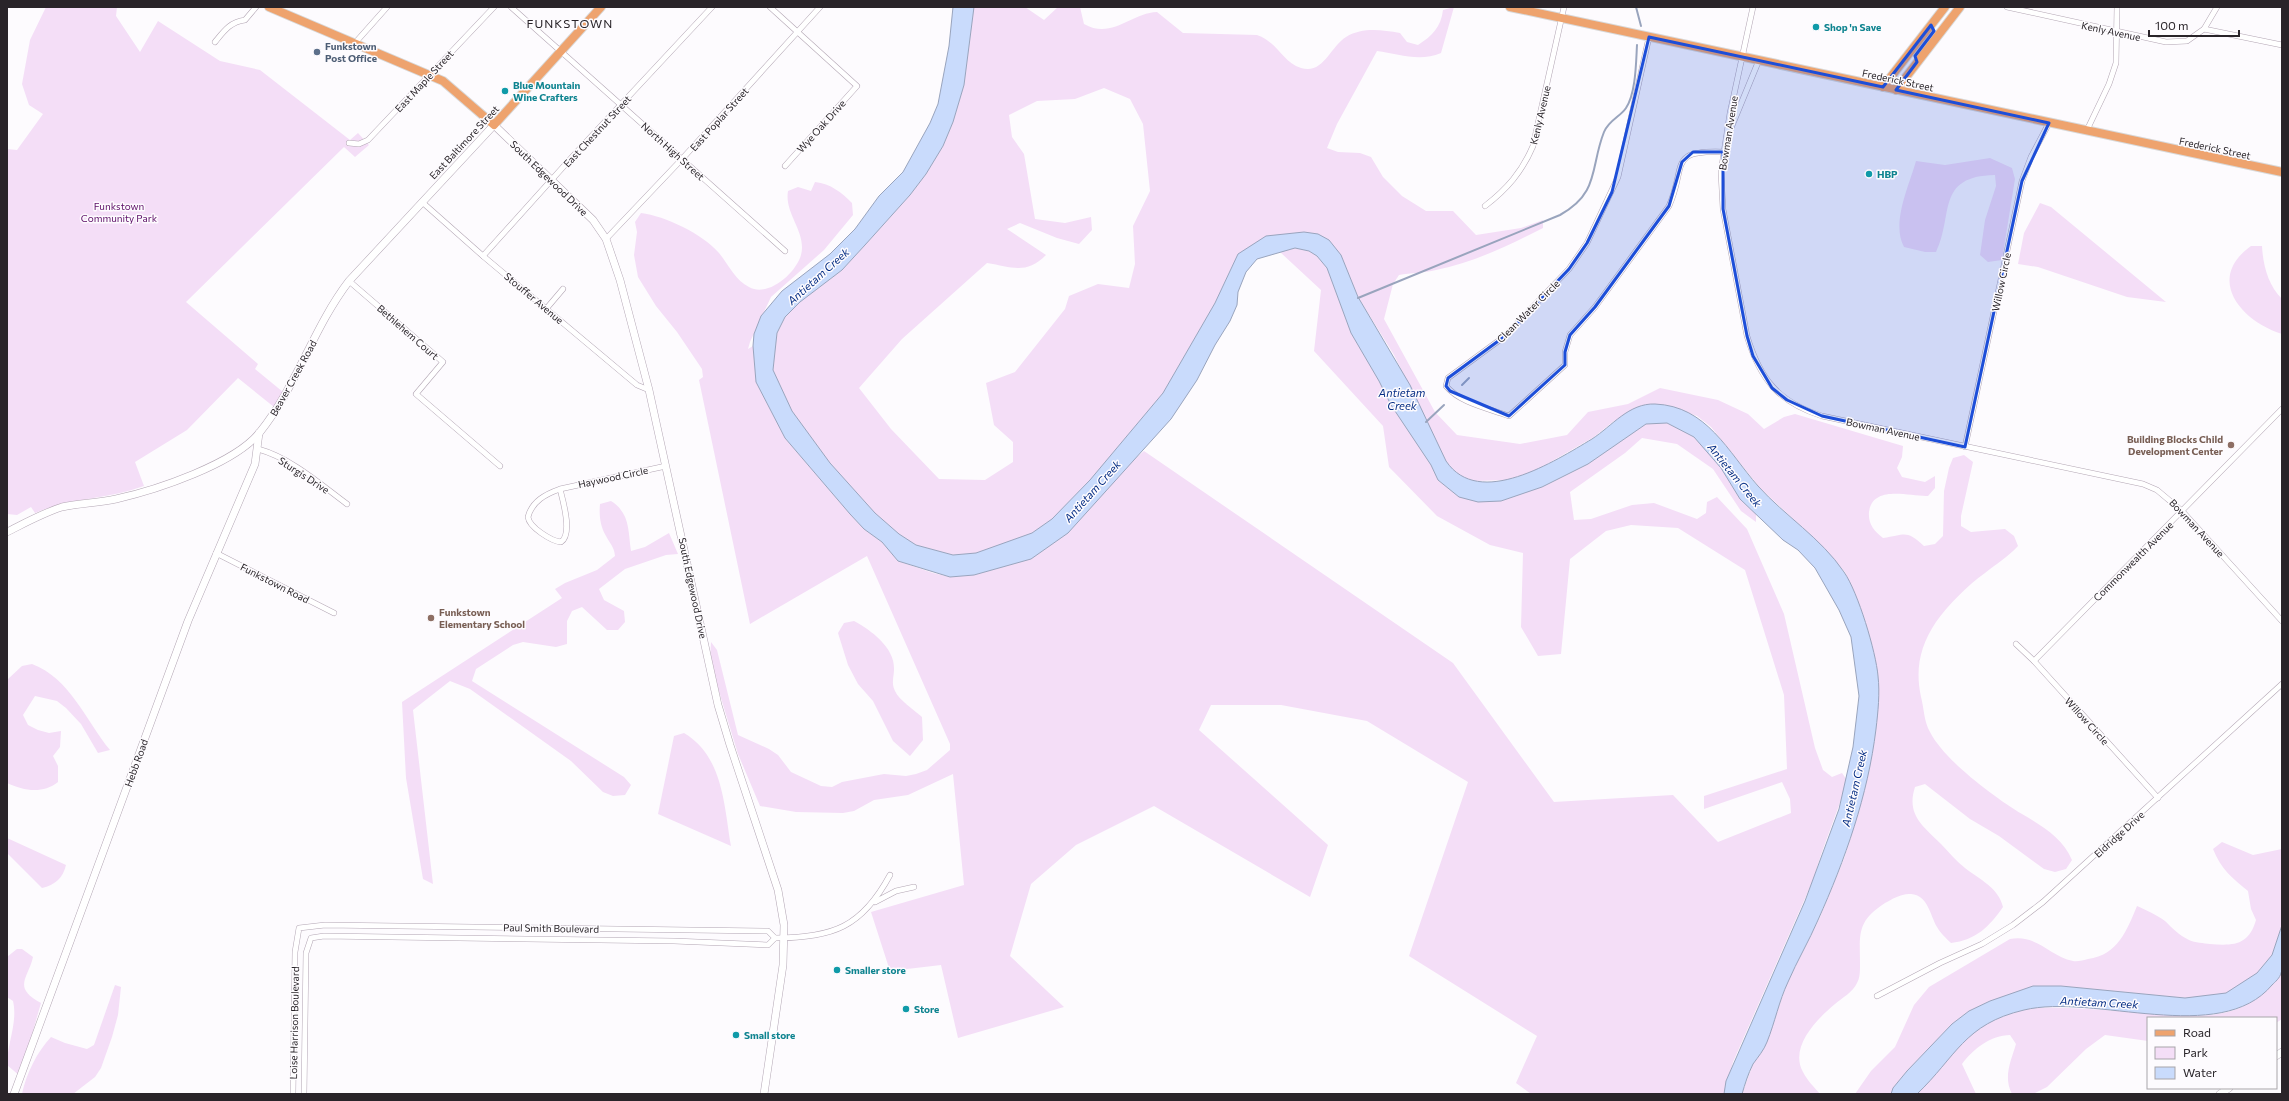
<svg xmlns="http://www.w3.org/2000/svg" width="2289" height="1101" font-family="Commissioner,sans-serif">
  <rect width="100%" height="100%" fill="#fdfbfe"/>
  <g fill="#f4def7" fill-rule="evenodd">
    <path d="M46,7H117L116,16L140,52L158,21L220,61L260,70L350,140L358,133L369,145L355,157L344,147L186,302L258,364L255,369L283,392L274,407L238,378L187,430L135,462L144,486C109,499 70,498 35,513L31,507L17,515L7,514V149L17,150L43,114L29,105L22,84L30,40Z"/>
    <path d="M974,7H1025L1044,20L1058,7H1080L1084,24C1112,40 1131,13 1157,12L1183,33L1257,35C1279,43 1282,62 1301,68C1323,75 1330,47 1346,37C1363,27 1381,30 1400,33L1407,42L1418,45C1432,36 1441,27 1443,10L1454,7L1441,53C1420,62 1398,54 1377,51L1337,124L1327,148L1338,152L1360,153L1371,157L1383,177L1402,196L1426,211H1453L1476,235L1521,228L1543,220V228C1509,245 1473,263 1436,270C1424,273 1411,273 1399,275L1393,284L1384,319L1435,412L1457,435L1520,444L1567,435L1588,412L1628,404L1660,388L1718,400L1748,414L1764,429L1784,417L1795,414L1903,446L1902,457L1897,468L1902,477L1925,482L1935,476V488L1928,496C1910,497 1873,484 1869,512C1868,524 1874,531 1883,538C1905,535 1906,529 1924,546L1935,544L1943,536L1944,491L1949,468L1953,458L1964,455L1973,462L1961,516V526L1971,532L2005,529L2014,536L2018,546C2008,557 1996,564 1985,573C1967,586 1949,604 1936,622C1920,646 1915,669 1921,697C1924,708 1924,722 1930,732C1944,760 1995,798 2022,814C2042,826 2063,838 2072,860L2066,869L2055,872L2044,869L1999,836L1970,819L1925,784L1915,787C1906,815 1923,826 1941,844C1949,852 1956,861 1965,868C1980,880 1998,887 2003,907C1989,927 1976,940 1951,943C1946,938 1941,934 1937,927C1930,915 1928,895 1911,894C1902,893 1892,899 1885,903C1856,922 1860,934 1860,965C1860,971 1860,978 1857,983C1853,992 1842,998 1835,1004C1817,1019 1789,1047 1803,1072C1807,1080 1814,1087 1820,1094H1742L1753,1064L1767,1041L1787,983L1820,917L1845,856L1870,765L1876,728L1878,675L1864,618L1845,572L1807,532L1760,488L1711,427L1697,416L1671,407L1614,421L1594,437L1542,467L1525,475L1506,480L1476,481L1463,478L1452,470L1446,461L1394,355L1358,297L1341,255L1329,240L1238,254L1215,303L1163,393L1090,480L1052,519L1032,533L1001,545L976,553L953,555L916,545L899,534L875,513L830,463L792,411L773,370L777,333L785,317L800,302L842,270L865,245L910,195L926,174L943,146L953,122L964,85ZM1104,88L1130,99L1143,124L1150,191L1133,226L1135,264L1129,288L1098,284L1069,296L1065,309L1015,372L986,383L994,425L1013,442V462L985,480L939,479L891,429L859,388L902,339L987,263C1012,267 1026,275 1046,255L1007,229L1020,223L1057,238L1079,244L1092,230L1091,217L1065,223L1035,219L1024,154L1012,137L1009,115L1037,101L1075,99Z"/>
    <path d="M1990,158L2012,168L2015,179L2002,260L1988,262L1980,255L1985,220L1996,186L1995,175C1935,176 1954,216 1936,252H1925L1904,247C1891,223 1909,186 1916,161L1945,165Z"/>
    <path d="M815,182C831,184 841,192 852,203L853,215L824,250L771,297L750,342L748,349L753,346L756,382L785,438L850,514L864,529L882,542L898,561L933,573L950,577L974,575L1031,559L1068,533L1129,464L1144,451L1453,663L1554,802L1673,795L1718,842L1791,813L1790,799L1782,782L1704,809V796L1787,769L1784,695L1745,570L1678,528L1631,525L1606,531L1570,559L1561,654L1538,656L1521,627L1523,553L1490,545L1437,516L1389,467L1383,426L1314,351L1321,290L1280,252L1295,248L1309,251L1317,256L1327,268L1351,333L1379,381L1391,405L1431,465L1438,480L1459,497L1501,501L1542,487L1588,464L1646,424L1667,423L1694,437L1721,468L1740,499L1756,514V522L1741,511L1713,469L1677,444L1642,438L1625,453L1570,492L1574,520L1591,519L1632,505L1654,503L1697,519L1706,513L1707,502L1717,497L1747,529L1784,614L1815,748L1823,770L1832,777L1842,773L1847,780C1838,813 1823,844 1814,878L1733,1062L1724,1094H1531L1516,1083L1537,1036L1409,956L1468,782L1367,721L1281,705H1211L1199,730L1328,845L1310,897L1154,806L1076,845L1031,884L1010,956L1064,1007L958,1038L941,965L890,971L871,912L964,885L953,774L908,795L874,800L854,811L843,813L796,812L760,806L738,754L710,662L711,642L717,650L738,735L769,749L778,755L791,772L821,786L832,787L842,782L884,774L906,776L916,774L927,770L950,750V744L867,556L750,624L699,380L703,377L702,369L677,332L656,306L638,277L634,255L637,232L635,222L641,213C665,216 703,234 719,253C728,264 736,281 749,287C768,298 796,273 801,255C807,232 784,214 788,191L798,187L811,191Z"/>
    <polygon points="2040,203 2051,207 2166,302 2127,297 2038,267 2018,264 2024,233"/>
    <path d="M2251,246H2262C2263,265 2268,285 2282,299V334C2241,321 2205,279 2251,246Z"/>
    <path d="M611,501C630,513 628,530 631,551L645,547L669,533L678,554L666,555L625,569L599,589L604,600L624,611L625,622L618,630H607L582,607L572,611L567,621V644L556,647L523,642L513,645L476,669L472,681L624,777L631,785L625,795L613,796L603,792L571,761L470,689L450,681L413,710L433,884L423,879L406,778L402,702L562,598L555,589L565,583L597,570L615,556C614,546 610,544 606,536C600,526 599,515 600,504Z"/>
    <path d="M854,621C871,630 895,648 894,669C894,677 891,683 895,691C899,700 914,710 922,717L923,740L910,756L893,741L873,701L858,684L848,665L838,633L844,623Z"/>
    <path d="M32,664C70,678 86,721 110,750L98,753L81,724L66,708L57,701L35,696L23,715L28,725L38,730L49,733L61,731L60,747L53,756L58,766V782C43,794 24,791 7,783V680L22,666Z"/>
    <path d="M684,733C723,756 724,805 731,846L658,814L674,736Z"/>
    <path d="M7,838L66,865C63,878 55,885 42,888L7,853Z"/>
    <path d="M2222,842L2253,855L2282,849V925L2272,955L2257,973L2242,984L2226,993L2207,997L2185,998L2061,986L1990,1001L1969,1011L1952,1024L1907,1071L1893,1088L1891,1094H1855L1871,1071L1895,1047L1914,1005L1929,987L2010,939C2037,934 2049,956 2073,961C2077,962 2084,960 2088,959C2118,955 2127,930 2137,906C2146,910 2157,915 2165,921C2172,928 2179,935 2189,940C2195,943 2204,943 2210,944C2234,946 2249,945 2256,920L2251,909L2248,891C2232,878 2221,869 2213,849Z"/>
    <path d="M17,949H22L33,957C28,979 12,987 41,1003L20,1076L7,1065C7,1043 18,1023 13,1001L7,997V957Z"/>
    <path d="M2282,973V1019L2276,1023V1018H2148V1041L2105,1035L2086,1049L2047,1087L2033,1094H2012C2003,1077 2011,1061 2016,1044L2010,1035C1991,1035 1973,1049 1962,1064L1976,1094H1917C1940,1073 1955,1039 1984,1025C1996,1019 2011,1013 2024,1010C2038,1006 2054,1008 2069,1008C2095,1009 2122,1011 2148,1013C2203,1017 2245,1023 2282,973Z"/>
    <path d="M115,985L121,987L118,1015L112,1037L101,1068L95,1077L73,1094H22C26,1074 37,1052 51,1037L65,1043L87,1049L94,1045Z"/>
  </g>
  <g fill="#c9dbfc" stroke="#99a4bd">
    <path d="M953,7H974L964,85L953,122L943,146L926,174L910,195L865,245L842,270L800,302L785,317L777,333L773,370L792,411L830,463L875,513L899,534L916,545L953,555L976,553L1032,533L1052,519L1090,480L1163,393L1215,303L1238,254L1266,236L1304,232L1318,234L1329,240L1341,255L1358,297L1410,385L1446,461C1479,510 1555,461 1592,439C1612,426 1629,403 1655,404C1707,406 1728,452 1758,486C1785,516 1821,538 1844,572C1858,592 1876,652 1878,676C1880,693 1878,712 1876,729C1868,795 1845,860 1818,920C1809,941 1797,961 1788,982C1779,1001 1775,1022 1767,1042C1764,1050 1758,1057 1753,1064C1748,1074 1745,1084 1742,1094H1724L1726,1081L1805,901L1839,809L1853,747L1859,696L1851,637L1839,610L1815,568L1798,550L1783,540L1740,499L1721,468L1694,437L1667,423L1646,424L1588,464L1542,487L1501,501L1478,502L1459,497L1438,480L1431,465L1391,405L1379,381L1351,333L1327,268L1317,256L1309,251L1295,248L1257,259L1246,272L1238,292L1237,305L1230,321L1215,345L1197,380L1171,419L1068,533L1031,559L974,575L950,577L898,561L882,542L864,529L850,514L785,438L756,382L753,346L754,334L761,316L782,291L830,254L855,229L879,196L903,172L930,123L938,104L949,46Z"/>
    <path d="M2282,925C2282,935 2284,967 2281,973C2280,978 2275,982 2272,985C2220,1047 2094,993 2024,1010C1964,1024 1956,1057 1917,1094H1891L1893,1088L1907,1071L1952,1024L1969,1011L1990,1001L2033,986H2061L2185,998L2226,993L2257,973L2272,955Z"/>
  </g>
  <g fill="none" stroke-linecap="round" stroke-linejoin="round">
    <g stroke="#99a4bd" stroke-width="2">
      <polyline points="1636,7 1641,26"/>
      <path d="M1358,298L1560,215C1600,193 1590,167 1604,132C1609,120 1620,117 1626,108C1636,93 1636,62 1637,45"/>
      <polyline points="1462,385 1469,378"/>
      <polyline points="1426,422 1444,405"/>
    </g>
    <g stroke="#b3a6b4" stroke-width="6">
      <g id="street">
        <polyline points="511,7 785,251"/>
        <polyline points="770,7 857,86 785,166"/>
        <path d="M1753,7L1730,113L1721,172L1723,209L1747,336C1760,379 1778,402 1822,416L2143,484L2157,490L2182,511L2282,621"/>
        <polyline points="2007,7 2166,42 2187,41 2204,29 2282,45"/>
        <polyline points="2204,29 2217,7"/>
        <path d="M1649,37L1618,177L1587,243L1569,269L1505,336L1448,378L1446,386C1460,403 1488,408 1509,416L1565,365V352L1570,335L1595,307L1669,206C1687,166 1667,150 1723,152"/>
        <path d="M215,42C224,31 230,22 245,20L256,7"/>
        <polyline points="355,43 387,7"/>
        <polyline points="2087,130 2109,84 2116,63 2117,7"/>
        <polyline points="1729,133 1759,60"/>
        <polyline points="349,143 359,144 368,140 494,7"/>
        <polyline points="422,202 483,256 637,385 649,390"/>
        <path d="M1485,206C1507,189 1522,172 1533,146L1564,7"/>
        <polyline points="606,239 682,159 820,7"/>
        <polyline points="483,256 573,156 712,7"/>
        <polyline points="349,281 443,362 416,394 500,466"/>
        <polyline points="546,309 563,289"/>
        <polyline points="1965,447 2022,181 2031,157 2049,123"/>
        <path d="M258,449C291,458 320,484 347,504"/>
        <path d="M560,489C546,494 532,501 528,517C529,527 551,541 561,542C573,534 563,501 560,489L666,466"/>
        <polyline points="216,553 334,613"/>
        <polyline points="2016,644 2034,661 2158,798"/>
        <polyline points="2034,661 2282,409"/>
        <polyline points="875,902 896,891 914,887"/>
        <polyline points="1877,996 1940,963 1982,944 2013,925 2043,902 2282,684"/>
        <polyline points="293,1094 295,952 299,928 325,925 768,931 775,938"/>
        <path d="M304,1094L306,953L311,938L324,936L674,941L768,945L775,938C833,938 862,927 890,875"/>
      </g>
    </g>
    <g stroke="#b3a6b4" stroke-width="8">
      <g id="secondary">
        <path d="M7,532C25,523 43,513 62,507C80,503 98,503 116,499C156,490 235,464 260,432C297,386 313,328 349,281L494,125L593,220L606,239L620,280L649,390L718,705L730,745L778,890L784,925L783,965L764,1094"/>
        <polyline points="2276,1056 2282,1052"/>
        <polyline points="14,1094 188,621 255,464 259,433"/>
        <polyline points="2220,1094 2229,1088"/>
      </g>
    </g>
    <g stroke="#d8d8d8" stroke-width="10">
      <g id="primary">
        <polyline points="269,7 443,81 494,125 601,7"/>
        <polyline points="1510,7 2282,172"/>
        <polyline points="1883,87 1945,7"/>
        <polyline points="1896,90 1960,7"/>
      </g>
    </g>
    <use href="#street" stroke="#fff" stroke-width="5"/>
    <use href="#secondary" stroke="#fff" stroke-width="7"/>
    <use href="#primary" stroke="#eea36e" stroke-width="8"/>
  </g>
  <path fill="#1d4ed8" fill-opacity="0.2" stroke="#1d4ed8" stroke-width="3" stroke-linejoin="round" d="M1931,25L1934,31L1915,56L1917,62L1896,90L2049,123L2022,181L1965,447L1822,416L1787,400L1772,388L1753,356L1747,336L1723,209V152H1693L1682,162L1669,206L1595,307L1570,335L1565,352V365L1509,416L1450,391L1446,386L1448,378L1505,336L1569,269L1587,243L1612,192L1649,37L1883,87Z"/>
  <g fill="#0f9aa8" stroke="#fdfbfe" stroke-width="1.5">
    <circle cx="1816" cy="27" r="4"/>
    <circle cx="505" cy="91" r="4"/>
    <circle cx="1869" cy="174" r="4"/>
    <circle cx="837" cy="970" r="4"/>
    <circle cx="906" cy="1009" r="4"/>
    <circle cx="736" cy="1035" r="4"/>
  </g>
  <circle fill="#5c6f8a" stroke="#fdfbfe" stroke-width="1.5" cx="317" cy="52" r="4"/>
  <g fill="#8d6e63" stroke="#fdfbfe" stroke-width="1.5">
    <circle cx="2231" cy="445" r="4"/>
    <circle cx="431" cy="618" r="4"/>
  </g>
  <g text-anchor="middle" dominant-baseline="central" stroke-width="3" stroke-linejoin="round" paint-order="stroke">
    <g font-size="10" font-weight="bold" fill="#0d838f" stroke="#fdfbfe" text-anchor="start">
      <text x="1824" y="27">Shop 'n Save</text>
      <text x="513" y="85">Blue Mountain<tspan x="513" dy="12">Wine Crafters</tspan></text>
      <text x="1877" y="174">HBP</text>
      <text x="845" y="970">Smaller store</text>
      <text x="914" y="1009">Store</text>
      <text x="744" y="1035">Small store</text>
    </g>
    <g font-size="10" fill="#292429" stroke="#fdfbfe">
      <text transform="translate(2111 31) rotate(12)">Kenly Avenue</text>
      <text transform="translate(1898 80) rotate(12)">Frederick Street</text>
      <text transform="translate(424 81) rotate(-47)">East Maple Street</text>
      <text transform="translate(1540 115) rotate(-77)">Kenly Avenue</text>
      <text transform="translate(719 119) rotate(-48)">East Poplar Street</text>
      <text transform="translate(821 126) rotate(-48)">Wye Oak Drive</text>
      <text transform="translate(597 131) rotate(-47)">East Chestnut Street</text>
      <text transform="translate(1728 133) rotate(-81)">Bowman Avenue</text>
      <text transform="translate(464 142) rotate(-47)">East Baltimore Street</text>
      <text transform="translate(2215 148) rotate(12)">Frederick Street</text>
      <text transform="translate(673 151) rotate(42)">North High Street</text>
      <text transform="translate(549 178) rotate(44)">South Edgewood Drive</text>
      <text transform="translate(2001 282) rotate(-78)">Willow Circle</text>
      <text transform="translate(534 298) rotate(40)">Stouffer Avenue</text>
      <text transform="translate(1528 311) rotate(-45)">Clean Water Circle</text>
      <text transform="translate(408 332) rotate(41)">Bethlehem Court</text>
      <text transform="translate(293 378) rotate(-61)">Beaver Creek Road</text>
      <text transform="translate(1883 429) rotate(12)">Bowman Avenue</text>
      <text transform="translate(304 475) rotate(33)">Sturgis Drive</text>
      <text transform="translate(613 477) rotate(-12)">Haywood Circle</text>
      <text transform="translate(2197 528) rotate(47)">Bowman Avenue</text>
      <text transform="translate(2133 561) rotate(-45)">Commonwealth Avenue</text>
      <text transform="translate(275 583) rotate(27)">Funkstown Road</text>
      <text transform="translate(693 588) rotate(78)">South Edgewood Drive</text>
      <text transform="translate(2087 721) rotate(48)">Willow Circle</text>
      <text transform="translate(136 763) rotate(-70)">Hebb Road</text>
      <text transform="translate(2119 834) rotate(-42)">Eldridge Drive</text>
      <text transform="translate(551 928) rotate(1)">Paul Smith Boulevard</text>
      <text transform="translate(294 1023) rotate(-89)">Loise Harrison Boulevard</text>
    </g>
    <g font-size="10" font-weight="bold" fill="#4e5e75" stroke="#fdfbfe" text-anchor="start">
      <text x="325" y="46">Funkstown<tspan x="325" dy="12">Post Office</tspan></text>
    </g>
    <g font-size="10" fill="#5b0b66" stroke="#fdfbfe">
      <text x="119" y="206">Funkstown<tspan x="119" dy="12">Community Park</tspan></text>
    </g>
    <g font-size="10" font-weight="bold" fill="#785e54" stroke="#fdfbfe" text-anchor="end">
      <text x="2223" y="439">Building Blocks Child<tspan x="2223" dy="12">Development Center</tspan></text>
      <text x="439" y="612" text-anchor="start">Funkstown<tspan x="439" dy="12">Elementary School</tspan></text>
    </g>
    <g font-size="11" font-style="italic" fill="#032c83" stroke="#fdfbfe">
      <text transform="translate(818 276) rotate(-42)">Antietam Creek</text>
      <text x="1402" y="392">Antietam<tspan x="1402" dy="13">Creek</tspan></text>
      <text transform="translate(1735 475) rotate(51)">Antietam Creek</text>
      <text transform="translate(1092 491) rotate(-48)">Antietam Creek</text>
      <text transform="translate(1854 788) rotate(-77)">Antietam Creek</text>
      <text transform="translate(2099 1002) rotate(3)">Antietam Creek</text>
    </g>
    <g font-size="12" letter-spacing="1" fill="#292429" stroke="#fdfbfe">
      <text x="570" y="23">FUNKSTOWN</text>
    </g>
  </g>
  <rect width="2289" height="1101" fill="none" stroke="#292429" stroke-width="16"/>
  <rect x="2147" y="1017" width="130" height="72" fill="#fdfbfe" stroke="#a8a5a9"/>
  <rect x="2155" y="1030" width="20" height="6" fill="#eea36e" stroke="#a8a5a9"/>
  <text x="2183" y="1037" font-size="12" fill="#292429">Road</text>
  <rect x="2155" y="1047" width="20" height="12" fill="#f4def7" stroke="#a8a5a9"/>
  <text x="2183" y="1057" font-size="12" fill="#292429">Park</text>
  <rect x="2155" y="1067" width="20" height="12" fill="#c9dbfc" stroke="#a8a5a9"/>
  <text x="2183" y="1077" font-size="12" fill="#292429">Water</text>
  <path d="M2149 30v6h90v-6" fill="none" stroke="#292429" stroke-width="2"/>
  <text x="2155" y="30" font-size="12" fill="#292429" stroke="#fdfbfe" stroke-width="3" paint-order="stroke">100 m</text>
</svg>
